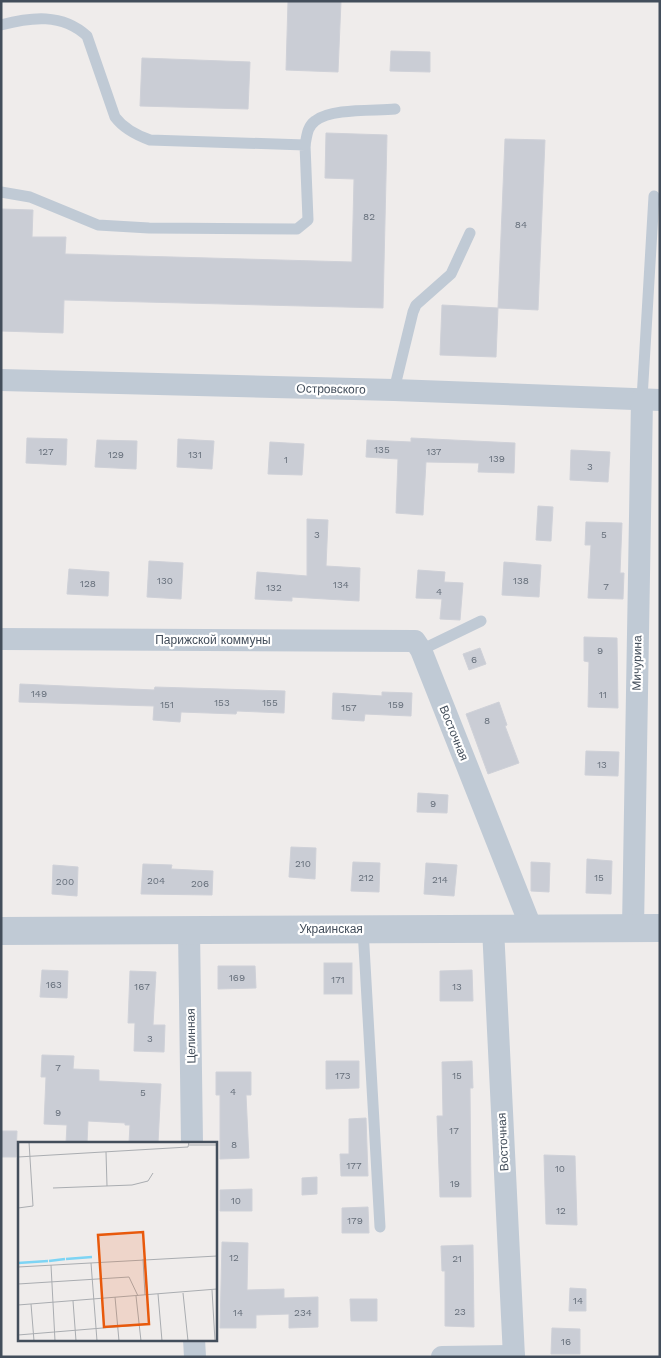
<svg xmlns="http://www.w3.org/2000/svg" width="661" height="1358" font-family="'Work Sans',sans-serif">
  <rect width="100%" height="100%" fill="#efeceb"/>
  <g fill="#cacdd5" stroke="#cfd1d8">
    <polygon points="288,1 341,1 338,72 286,70"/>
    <polygon points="391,51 430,52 430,72 390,71"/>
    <polygon points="142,58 250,62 248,109 140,106"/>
    <polygon points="326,133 387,135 383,308 64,300 63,333 1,331 1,209 33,210 32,237 66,237 65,254 352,262 354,179 325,178"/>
    <polygon points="505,139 545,140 538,310 498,308"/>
    <polygon points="442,305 498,308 496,357 440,355"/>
    <polygon points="27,438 67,439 66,465 26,463"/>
    <polygon points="411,438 515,443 514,473 478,472 479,463 426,462 423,515 396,513 398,459 366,457 367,440 411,442"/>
    <polygon points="178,439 214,441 212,469 177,467"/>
    <polygon points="97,440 137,441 136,469 95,467"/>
    <polygon points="270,442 304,444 302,475 268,474"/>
    <polygon points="571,450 610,452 608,482 570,480"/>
    <polygon points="538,506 553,507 551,541 536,540"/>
    <polygon points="307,519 328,520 326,566 360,568 359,601 292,597 292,601 255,599 257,572 307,576"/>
    <polygon points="586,522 622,523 620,573 624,573 623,599 588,598 591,545 585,545"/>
    <polygon points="149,561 183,563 181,599 147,597"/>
    <polygon points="504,562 541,565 539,597 502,595"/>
    <polygon points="69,569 109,572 108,596 67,594"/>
    <polygon points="418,570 445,572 444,582 463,583 460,620 440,619 442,599 416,598"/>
    <polygon points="584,637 617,638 618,708 588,707 589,662 584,661"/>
    <polygon points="480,648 486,664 469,670 463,654"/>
    <polygon points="20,684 154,690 155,687 285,691 284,713 237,711 236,714 181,712 180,722 153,720 154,706 19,702"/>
    <polygon points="382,692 412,693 411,716 365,714 364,721 332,719 333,693 382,696"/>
    <polygon points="499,702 507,725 505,726 519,763 488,774 466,714"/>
    <polygon points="586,751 619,752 618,776 585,775"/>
    <polygon points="418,793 448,795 447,813 417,812"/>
    <polygon points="291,847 316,848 315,879 289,877"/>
    <polygon points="587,859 612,861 611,894 586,893"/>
    <polygon points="353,862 380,863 379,892 351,891"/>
    <polygon points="531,862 550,863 549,892 531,891"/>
    <polygon points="426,863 457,865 454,896 424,894"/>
    <polygon points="143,864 172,865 171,869 213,871 212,895 141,894"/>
    <polygon points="53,865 78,867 77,896 52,894"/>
    <rect x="324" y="963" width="28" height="31"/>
    <polygon points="218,966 255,966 256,988 218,989"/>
    <polygon points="42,970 68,971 67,998 40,997"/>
    <polygon points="472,970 473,1001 440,1001 440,971"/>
    <polygon points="130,971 156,972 153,1025 165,1025 164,1052 134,1051 135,1023 128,1023"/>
    <polygon points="42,1055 74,1056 73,1069 99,1070 99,1081 161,1084 158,1143 129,1143 130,1125 125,1125 125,1123 88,1121 87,1143 66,1143 67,1125 44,1124 46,1077 41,1077"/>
    <polygon points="326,1061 359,1061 359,1088 326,1089"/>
    <polygon points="472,1061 473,1088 470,1088 471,1197 440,1197 437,1116 443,1116 442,1062"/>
    <polygon points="216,1072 251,1072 251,1095 246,1095 249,1158 220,1159 220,1095 216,1095"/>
    <polygon points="366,1118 368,1176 341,1176 340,1154 349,1154 349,1119"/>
    <polygon points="1,1131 17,1131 16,1157 1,1157"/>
    <polygon points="544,1155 575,1156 577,1225 546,1224"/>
    <polygon points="317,1177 317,1194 302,1195 302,1178"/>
    <polygon points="252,1189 252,1211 220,1211 220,1190"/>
    <polygon points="368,1207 369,1233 342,1233 342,1208"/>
    <polygon points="222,1242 248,1243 247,1290 284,1289 284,1298 318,1297 318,1327 289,1328 289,1314 256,1315 256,1328 220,1328"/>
    <polygon points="473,1245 474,1327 445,1326 445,1271 442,1271 441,1246"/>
    <polygon points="570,1288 586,1289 586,1311 569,1311"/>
    <polygon points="350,1299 377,1299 377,1321 351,1321"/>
    <polygon points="552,1328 580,1329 580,1354 551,1354"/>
  </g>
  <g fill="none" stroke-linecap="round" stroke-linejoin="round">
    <g stroke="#c0cad5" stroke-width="11">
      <path d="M1,25C31,17 62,13 87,36L115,117C124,129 136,135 150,140L305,145L308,220L297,229L149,228L98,225L30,197L1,192"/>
      <path d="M305,145C307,136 307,127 315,121C331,108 374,111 395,109"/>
      <polyline points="394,390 413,312 416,305 451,274 470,233"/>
      <polyline points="642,399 654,196"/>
      <polyline points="421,650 481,621"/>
      <polyline points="363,929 380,1227"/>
    </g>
    <g stroke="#c0cad5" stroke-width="22">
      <polyline points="1,380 394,390 660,400"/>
      <polyline points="1,639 415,641 421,650 531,927"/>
      <polyline points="493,928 514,1357"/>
      <polyline points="633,928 642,399"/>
      <polyline points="189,930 192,1143"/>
      <polyline points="194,1339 195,1357"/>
      <polyline points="442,1357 514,1356"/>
    </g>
    <polyline stroke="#c0cad5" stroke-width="28" points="1,931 660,928"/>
  </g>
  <g text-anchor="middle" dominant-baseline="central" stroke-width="4.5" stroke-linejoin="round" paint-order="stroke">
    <g font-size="10" fill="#656e7a">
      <text x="369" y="216">82</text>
      <text x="521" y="224">84</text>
      <text x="382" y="449">135</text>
      <text x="46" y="451">127</text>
      <text x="434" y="451">137</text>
      <text x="116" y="454">129</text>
      <text x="195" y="454">131</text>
      <text x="497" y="458">139</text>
      <text x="286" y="459">1</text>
      <text x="590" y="466">3</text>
      <text x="317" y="534">3</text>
      <text x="604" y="534">5</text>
      <text x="165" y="580">130</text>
      <text x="521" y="580">138</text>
      <text x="88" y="583">128</text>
      <text x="341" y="584">134</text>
      <text x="606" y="586">7</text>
      <text x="274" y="587">132</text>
      <text x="439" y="591">4</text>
      <text x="600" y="650">9</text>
      <text x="474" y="659">6</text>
      <text x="39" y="693">149</text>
      <text x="603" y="694">11</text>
      <text x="222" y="702">153</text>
      <text x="270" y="702">155</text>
      <text x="167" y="704">151</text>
      <text x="396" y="704">159</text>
      <text x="349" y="707">157</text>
      <text x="487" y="720">8</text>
      <text x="602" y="764">13</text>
      <text x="433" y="803">9</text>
      <text x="303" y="863">210</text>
      <text x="366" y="877">212</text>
      <text x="599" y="877">15</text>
      <text x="440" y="879">214</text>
      <text x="156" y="880">204</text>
      <text x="65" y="881">200</text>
      <text x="200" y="883">206</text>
      <text x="237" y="977">169</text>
      <text x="338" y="979">171</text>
      <text x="54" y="984">163</text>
      <text x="142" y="986">167</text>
      <text x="457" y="986">13</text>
      <text x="150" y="1038">3</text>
      <text x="58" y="1067">7</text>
      <text x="343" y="1075">173</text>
      <text x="457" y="1075">15</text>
      <text x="233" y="1091">4</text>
      <text x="143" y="1092">5</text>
      <text x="58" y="1112">9</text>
      <text x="454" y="1130">17</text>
      <text x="234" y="1144">8</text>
      <text x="354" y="1165">177</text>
      <text x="560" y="1168">10</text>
      <text x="455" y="1183">19</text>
      <text x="236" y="1200">10</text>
      <text x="561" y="1210">12</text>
      <text x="355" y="1220">179</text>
      <text x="234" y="1257">12</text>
      <text x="457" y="1258">21</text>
      <text x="578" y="1300">14</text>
      <text x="460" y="1311">23</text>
      <text x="238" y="1312">14</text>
      <text x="303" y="1312">234</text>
      <text x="566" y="1341">16</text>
    </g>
    <g font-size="12" fill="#434e5b" stroke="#fff">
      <text transform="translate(331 389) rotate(1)">Островского</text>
      <text x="213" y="640">Парижской коммуны</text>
      <text transform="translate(637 663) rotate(-89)">Мичурина</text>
      <text transform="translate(454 733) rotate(68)">Восточная</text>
      <text x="331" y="929">Украинская</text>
      <text transform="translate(191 1036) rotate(-91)">Целинная</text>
      <text transform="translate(503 1142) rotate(-93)">Восточная</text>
    </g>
  </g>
  <g transform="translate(18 1142)">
    <rect width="199" height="199" fill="#efeceb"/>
    <path fill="none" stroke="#7dd4f4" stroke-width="2.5" d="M48,117L74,115M31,119L47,117M0,121L30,119"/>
    <path fill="none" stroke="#aaadb1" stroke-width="1" d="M171,3H199M88,10L89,44M0,15L170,5L171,0M35,46L114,43L130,39L135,31M0,66L15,64L11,0M125,117L127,153M73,121L79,199M33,123L37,199M0,125L199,114M0,142L111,135L120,154M194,148L197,199M165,151L170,199M140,152L144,199M118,154L123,199M97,155L101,199M55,159L58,199M13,162L16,199M0,163L199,147M0,193L121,183"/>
    <path fill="#e8590c" fill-opacity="0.15" stroke="#e8590c" stroke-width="2.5" d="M125,90L131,182L86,185L80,93Z"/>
    <rect width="199" height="199" fill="none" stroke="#434e5b" stroke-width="2.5"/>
  </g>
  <rect width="661" height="1358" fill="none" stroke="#434e5b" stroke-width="5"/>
</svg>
